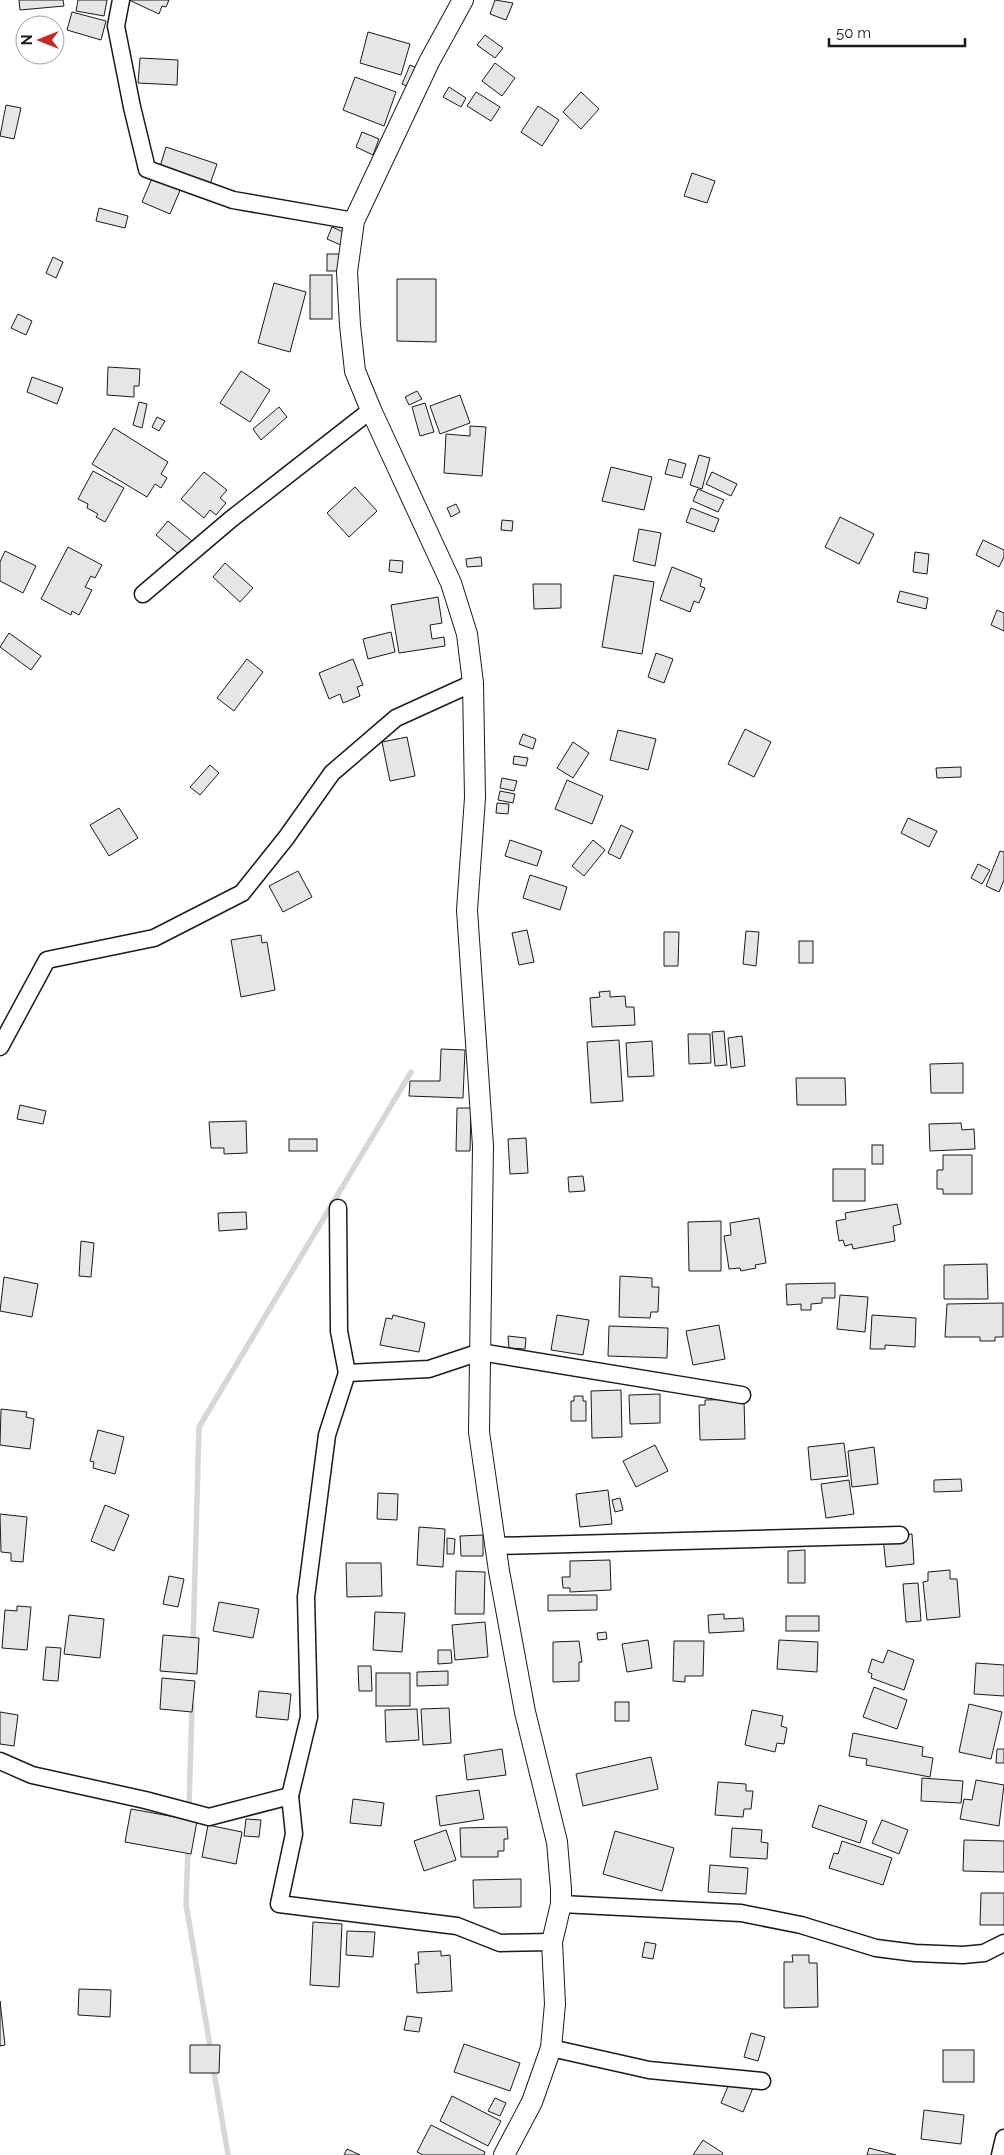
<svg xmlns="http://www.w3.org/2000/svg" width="1004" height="2155" font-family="Raleway,sans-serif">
  <rect width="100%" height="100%" fill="#fff"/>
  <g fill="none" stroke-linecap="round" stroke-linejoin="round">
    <g stroke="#d7d7d7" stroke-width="5.5">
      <polyline points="193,1644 199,1427 411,1072"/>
      <polyline points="189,1809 192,1706"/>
      <polyline points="188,1848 186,1904 211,2052"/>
      <polyline points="213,2066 228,2155"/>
    </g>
  </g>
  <g fill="#e6e6e6" stroke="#1a1a1a">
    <polygon points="19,0 63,0 64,6 20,10"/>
    <polygon points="78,0 107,0 104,16 76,11"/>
    <polygon points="129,0 169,0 166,7 162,6 159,14"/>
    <polygon points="495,0 513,3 506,20 490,14"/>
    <polygon points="72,12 106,21 101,40 67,30"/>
    <polygon points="368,32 410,44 401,75 360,63"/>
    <polygon points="485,35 503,48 495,58 477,45"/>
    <polygon points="140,58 178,60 177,85 138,83"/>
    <polygon points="495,63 515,78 502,96 482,81"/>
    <polygon points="410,65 419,69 411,88 402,84"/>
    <polygon points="355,77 396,92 384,126 343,110"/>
    <polygon points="449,87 466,98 461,107 443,97"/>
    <polygon points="476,92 500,107 491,121 467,106"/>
    <polygon points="581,92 599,109 581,129 563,112"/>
    <polygon points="6,105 21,108 14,139 0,136"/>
    <polygon points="538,106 559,120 542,146 521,132"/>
    <polygon points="362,132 379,139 373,155 356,147"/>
    <polygon points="166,147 217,164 209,187 159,170"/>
    <polygon points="692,173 715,181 707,203 684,196"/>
    <polygon points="153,176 181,188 170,214 142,202"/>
    <polygon points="99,208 128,216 125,228 96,221"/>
    <polygon points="332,227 348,234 343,246 327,239"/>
    <rect x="327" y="254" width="17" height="17"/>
    <polygon points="53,257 63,262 56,278 46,273"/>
    <rect x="310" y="275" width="22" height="44"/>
    <polygon points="397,279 436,279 436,342 397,341"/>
    <polygon points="274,283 306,292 290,352 258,343"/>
    <polygon points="18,314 32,321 26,335 11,328"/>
    <polygon points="108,367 140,369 139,386 134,386 134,397 107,395"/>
    <polygon points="241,371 270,390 250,422 220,403"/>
    <polygon points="32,377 63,388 57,404 27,392"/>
    <polygon points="417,391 422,399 409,405 405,397"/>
    <polygon points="460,395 470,423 440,434 430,406"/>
    <polygon points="139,402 147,404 142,428 133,425"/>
    <polygon points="425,403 434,432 420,436 412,407"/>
    <polygon points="279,407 287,417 261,440 253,429"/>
    <polygon points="157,417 165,421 159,431 152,427"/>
    <polygon points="470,426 486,427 482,476 444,473 446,434 470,436"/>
    <polygon points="114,428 168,462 161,474 167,478 161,488 155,484 147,497 92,464"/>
    <polygon points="699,455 710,458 702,489 690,485"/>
    <polygon points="669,459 686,464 682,478 665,474"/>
    <polygon points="611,467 652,477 644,510 602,501"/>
    <polygon points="93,471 124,488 105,522 96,517 98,514 87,508 88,504 78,499"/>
    <polygon points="204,472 227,490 220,498 226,503 216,515 210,510 204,518 181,499"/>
    <polygon points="712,472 737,484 731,496 706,484"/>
    <polygon points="355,487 377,511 349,537 327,513"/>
    <polygon points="698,489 724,500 718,512 693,501"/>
    <polygon points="456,504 460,512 451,517 447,508"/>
    <polygon points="691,508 719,519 714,532 686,522"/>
    <polygon points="840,517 874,534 859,564 825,547"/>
    <polygon points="502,520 513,521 512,531 501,530"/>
    <polygon points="168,521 192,541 181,556 156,535"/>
    <polygon points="639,529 661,533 655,566 633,561"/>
    <polygon points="983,540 1004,550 1004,557 999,567 976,555"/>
    <polygon points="68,547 102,565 95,578 91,576 85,587 92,590 79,615 72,611 71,615 41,599"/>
    <polygon points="5,551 36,566 23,593 0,581 0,562"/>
    <polygon points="915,552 929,554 927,574 913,572"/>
    <polygon points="481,557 482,566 467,567 466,559"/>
    <polygon points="390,560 403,561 402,573 389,571"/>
    <polygon points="225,563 253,588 240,602 213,577"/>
    <polygon points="672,567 702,579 700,586 705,588 699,603 694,601 690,612 660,600"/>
    <polygon points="614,575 654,582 642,654 602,647"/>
    <polygon points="533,584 561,584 561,608 534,609"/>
    <polygon points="900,591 928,598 926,609 897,602"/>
    <polygon points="438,597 442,623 430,625 432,639 444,637 445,646 399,653 391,605"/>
    <polygon points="997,610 1004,613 1004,631 991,625"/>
    <polygon points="391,632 395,652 368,659 363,639"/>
    <polygon points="9,633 41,656 31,670 0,647"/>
    <polygon points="656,653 673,659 664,683 648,677"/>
    <polygon points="247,659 263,672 234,711 217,698"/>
    <polygon points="353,659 363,685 357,687 360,696 343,703 340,694 329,699 319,673"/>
    <polygon points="745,729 771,742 754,777 728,764"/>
    <polygon points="618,730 656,739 648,770 610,760"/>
    <polygon points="523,734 536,739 533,749 519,744"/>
    <polygon points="407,737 415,776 390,781 382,742"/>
    <polygon points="573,742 589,753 573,778 557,768"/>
    <polygon points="514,756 528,758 526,766 513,764"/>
    <polygon points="210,765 219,773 200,795 190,787"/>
    <polygon points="961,767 961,777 937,778 936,768"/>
    <polygon points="502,778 517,781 514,791 500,788"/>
    <polygon points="567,780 603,796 592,824 555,809"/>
    <polygon points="500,791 515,794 513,803 498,800"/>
    <polygon points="497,803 509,804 508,814 496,813"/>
    <polygon points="119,808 138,838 109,856 90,825"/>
    <polygon points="908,818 937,831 929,847 901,833"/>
    <polygon points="621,825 633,831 620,859 608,853"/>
    <polygon points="510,840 542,851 537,866 505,856"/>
    <polygon points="593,840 605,850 584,876 572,866"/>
    <polygon points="1000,851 1004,852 1004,880 999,892 986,886"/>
    <polygon points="978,864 990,870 982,884 971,878"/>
    <polygon points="298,871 312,897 283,912 269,886"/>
    <polygon points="530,875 567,887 560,910 523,898"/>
    <polygon points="527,930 534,962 519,965 512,933"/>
    <polygon points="746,931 759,932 756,966 743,964"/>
    <polygon points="664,932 679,932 678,966 664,966"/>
    <polygon points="261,935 262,943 267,942 275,990 241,997 231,940"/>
    <rect x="799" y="941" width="14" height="22"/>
    <polygon points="610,991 610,997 625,996 626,1007 634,1007 635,1025 592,1027 590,998 600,997 599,992"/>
    <polygon points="724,1031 727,1065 715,1066 712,1032"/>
    <polygon points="688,1034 710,1034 711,1063 689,1064"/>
    <polygon points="742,1036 745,1066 731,1068 728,1038"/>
    <polygon points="619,1040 623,1101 591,1103 587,1042"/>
    <polygon points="652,1041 654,1076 628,1077 626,1043"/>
    <polygon points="441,1049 465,1050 463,1098 409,1096 410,1081 440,1081"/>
    <polygon points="963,1063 963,1093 931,1093 930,1064"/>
    <polygon points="796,1078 845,1078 846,1105 797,1105"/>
    <polygon points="20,1105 46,1111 43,1124 17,1119"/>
    <polygon points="457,1108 471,1108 470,1151 456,1151"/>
    <polygon points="246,1121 247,1153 224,1154 224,1148 211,1148 209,1122"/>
    <polygon points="961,1123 962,1130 974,1129 975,1149 930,1151 929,1124"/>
    <polygon points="526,1138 528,1173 510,1174 508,1139"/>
    <rect x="289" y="1139" width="28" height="12"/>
    <rect x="872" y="1145" width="11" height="19"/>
    <polygon points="943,1155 972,1155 972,1194 943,1194 943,1189 937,1189 937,1170 943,1170"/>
    <rect x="833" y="1169" width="32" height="32"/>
    <polygon points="583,1176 585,1191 569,1192 568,1177"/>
    <polygon points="897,1204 901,1224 893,1226 895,1241 853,1249 852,1244 845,1246 843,1240 839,1241 836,1221 846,1219 845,1213"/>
    <polygon points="246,1212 247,1229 219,1231 218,1213"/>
    <polygon points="759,1218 766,1263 755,1265 756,1268 741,1271 740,1268 729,1269 724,1236 731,1235 730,1223"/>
    <polygon points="721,1221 721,1271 689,1271 688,1222"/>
    <polygon points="81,1241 94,1243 91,1277 79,1276"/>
    <polygon points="987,1264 988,1299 944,1299 944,1265"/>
    <polygon points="620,1276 652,1278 652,1287 659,1287 658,1312 651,1312 650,1318 619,1317"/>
    <polygon points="4,1277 38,1284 32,1317 0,1311"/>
    <polygon points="835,1283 835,1298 822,1298 822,1303 811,1304 811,1310 801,1310 801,1304 787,1305 786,1284"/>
    <polygon points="840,1295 868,1297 865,1332 837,1329"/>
    <polygon points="1003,1303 1003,1337 995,1337 995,1341 980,1341 980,1337 945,1337 947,1304"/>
    <polygon points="393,1315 425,1323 419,1352 380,1345 386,1318 392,1319"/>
    <polygon points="557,1315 589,1320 583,1355 551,1350"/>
    <polygon points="872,1315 916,1318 915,1347 885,1345 885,1349 870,1349"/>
    <polygon points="719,1325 725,1359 693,1365 686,1331"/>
    <polygon points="609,1326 668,1328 667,1358 608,1356"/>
    <polygon points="508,1336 526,1338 525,1349 509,1348"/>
    <polygon points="621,1390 622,1437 592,1438 591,1391"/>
    <polygon points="660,1394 660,1423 630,1424 629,1395"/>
    <polygon points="574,1396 583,1396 583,1401 586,1401 586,1421 571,1421 571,1401 574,1401"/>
    <polygon points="744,1399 745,1439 700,1440 699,1405 705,1405 705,1400"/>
    <polygon points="1,1409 27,1412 26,1417 34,1419 30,1449 0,1445"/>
    <polygon points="98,1430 124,1437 115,1474 93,1468 94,1462 90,1461"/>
    <polygon points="844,1443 848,1476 811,1480 808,1447"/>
    <polygon points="655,1445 668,1471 636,1487 623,1461"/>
    <polygon points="874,1447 878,1484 852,1487 848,1451"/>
    <polygon points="961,1479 962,1491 934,1492 934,1480"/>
    <polygon points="849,1480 854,1514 826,1518 821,1484"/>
    <polygon points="608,1490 612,1524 580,1527 576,1494"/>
    <polygon points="378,1493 398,1494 397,1520 377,1519"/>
    <polygon points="620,1498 623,1510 615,1512 612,1500"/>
    <polygon points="105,1505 129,1515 114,1551 91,1541"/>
    <polygon points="0,1514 27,1517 23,1562 11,1561 11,1553 1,1552"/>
    <polygon points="419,1527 445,1529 443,1567 417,1565"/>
    <polygon points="912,1534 914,1564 886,1567 883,1537"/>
    <polygon points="483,1535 483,1556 461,1556 460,1536"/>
    <polygon points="447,1538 455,1539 454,1554 447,1554"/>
    <polygon points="805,1550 805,1583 788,1583 788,1551"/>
    <polygon points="610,1560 611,1590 570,1592 570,1588 563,1588 562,1577 570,1577 570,1561"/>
    <polygon points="346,1563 381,1563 382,1596 347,1597"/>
    <polygon points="950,1570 950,1579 957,1579 960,1617 927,1620 923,1582 928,1581 928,1572"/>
    <polygon points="456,1571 485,1572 484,1614 455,1614"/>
    <polygon points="169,1576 184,1579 178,1607 163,1604"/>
    <polygon points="918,1583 921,1621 906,1622 903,1584"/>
    <polygon points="548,1595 597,1595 597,1610 548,1611"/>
    <polygon points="219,1602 259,1609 253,1638 213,1631"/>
    <polygon points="17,1606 31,1607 27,1650 2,1648 5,1610 17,1611"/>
    <polygon points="375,1612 405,1613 402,1652 373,1650"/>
    <polygon points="724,1614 724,1619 743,1618 744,1631 709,1633 708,1615"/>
    <polygon points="69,1615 104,1619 100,1658 64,1654"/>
    <rect x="786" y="1616" width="33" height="15"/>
    <polygon points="485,1622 488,1657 455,1660 452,1625"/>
    <polygon points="606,1632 607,1639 598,1640 597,1633"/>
    <polygon points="163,1635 199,1638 197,1674 160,1671"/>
    <polygon points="648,1640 652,1668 627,1672 622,1644"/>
    <polygon points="779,1640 818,1642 817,1672 777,1669"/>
    <polygon points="579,1641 582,1662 579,1662 579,1681 553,1682 553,1642"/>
    <polygon points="674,1641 704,1641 703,1676 685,1676 685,1682 673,1681"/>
    <polygon points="46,1647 61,1648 58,1681 43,1680"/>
    <polygon points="438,1650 451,1650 452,1663 438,1664"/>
    <polygon points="888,1650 914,1660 904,1690 871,1678 872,1674 868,1672 872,1659 883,1663"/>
    <polygon points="976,1663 1004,1665 1004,1696 974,1694"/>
    <polygon points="358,1666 371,1666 372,1691 359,1691"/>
    <polygon points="448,1671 448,1685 417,1686 417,1672"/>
    <rect x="376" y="1673" width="34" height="33"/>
    <polygon points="162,1678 195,1681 192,1712 160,1709"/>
    <polygon points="874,1687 907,1700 897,1729 863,1717"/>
    <polygon points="259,1691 291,1694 288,1720 256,1717"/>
    <rect x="615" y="1702" width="14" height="19"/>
    <polygon points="969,1704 1002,1712 991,1759 959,1752"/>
    <polygon points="449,1708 451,1743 423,1745 421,1709"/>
    <polygon points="417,1709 419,1740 386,1742 385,1710"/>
    <polygon points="752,1710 783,1716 781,1726 787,1728 784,1744 777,1743 775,1752 745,1745"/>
    <polygon points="0,1712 18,1715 14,1746 0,1744"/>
    <polygon points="853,1733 923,1747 922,1756 933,1758 930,1777 866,1765 867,1759 849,1756"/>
    <polygon points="502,1749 506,1775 467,1780 464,1755"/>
    <polygon points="997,1749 1004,1749 1004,1763 996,1763"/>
    <polygon points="651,1757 658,1789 583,1806 576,1774"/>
    <polygon points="922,1778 963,1781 961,1803 921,1801"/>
    <polygon points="976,1780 1004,1785 999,1826 960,1819 964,1799 972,1800"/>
    <polygon points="718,1782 746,1784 746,1791 753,1791 751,1809 744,1809 743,1817 715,1815"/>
    <polygon points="479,1790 484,1819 440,1826 436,1796"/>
    <polygon points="353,1799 384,1803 381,1826 350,1823"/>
    <polygon points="819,1805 867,1821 860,1843 812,1827"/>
    <polygon points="131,1809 197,1821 191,1854 125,1842"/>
    <polygon points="246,1819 261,1820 259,1837 244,1836"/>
    <polygon points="882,1820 908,1830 899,1854 872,1843"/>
    <polygon points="208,1825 242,1832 236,1864 202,1857"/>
    <polygon points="507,1827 508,1839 504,1839 504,1851 498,1851 498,1857 461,1857 460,1828"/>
    <polygon points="732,1828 762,1830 761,1842 768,1843 767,1859 730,1857"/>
    <polygon points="446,1830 456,1860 424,1871 414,1841"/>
    <polygon points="615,1831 674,1848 662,1891 603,1874"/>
    <polygon points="964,1840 1004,1841 1004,1872 963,1871"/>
    <polygon points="842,1841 892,1858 883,1885 829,1868 834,1853 838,1854"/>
    <polygon points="710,1865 748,1868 746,1894 708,1892"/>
    <polygon points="521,1879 521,1907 474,1908 473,1880"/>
    <polygon points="981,1893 1004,1893 1004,1925 980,1925"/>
    <polygon points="313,1922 342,1924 339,1987 310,1985"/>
    <polygon points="347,1931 375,1932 373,1957 346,1955"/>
    <polygon points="645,1942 656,1944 653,1959 642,1957"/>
    <polygon points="441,1951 441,1956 450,1955 452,1991 417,1993 415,1964 419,1964 418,1952"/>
    <polygon points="792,1955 809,1955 809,1963 817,1963 818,2007 784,2008 784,1962 793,1962"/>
    <polygon points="79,1989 111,1990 110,2017 78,2015"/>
    <polygon points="0,2001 5,2045 0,2046"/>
    <polygon points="407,2016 422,2018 419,2032 404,2030"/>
    <polygon points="751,2033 765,2037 758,2061 744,2057"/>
    <polygon points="464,2044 520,2063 510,2091 454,2072"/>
    <polygon points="190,2045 220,2045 219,2073 190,2073"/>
    <rect x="943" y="2050" width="31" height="32"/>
    <polygon points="731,2079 753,2088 743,2112 721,2103"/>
    <polygon points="452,2096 501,2121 488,2146 440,2121"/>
    <polygon points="495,2098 506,2103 500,2116 488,2111"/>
    <polygon points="924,2110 964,2115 961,2144 921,2139"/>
    <polygon points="431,2125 485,2152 484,2155 423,2155 417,2152"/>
    <polygon points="703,2140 723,2153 722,2155 693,2155"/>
    <polygon points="869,2148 896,2155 867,2155"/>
    <polygon points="347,2149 360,2155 344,2155"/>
  </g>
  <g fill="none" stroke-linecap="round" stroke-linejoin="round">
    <g stroke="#1a1a1a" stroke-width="19">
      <g id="minor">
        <polyline points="121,0 116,26 132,107 147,169 233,200 354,221"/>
        <polyline points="143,594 230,520 371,410"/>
        <polyline points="0,1047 47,960 154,938 242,893 286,838 332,773 396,718 473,683"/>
        <polyline points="338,1208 339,1331 347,1373 429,1369 480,1352 742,1395"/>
        <polyline points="496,1546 900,1535"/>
        <polyline points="0,1761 32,1775 145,1800 209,1817 290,1796 309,1717 306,1597 327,1435 347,1373"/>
        <polyline points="290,1796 294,1834 279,1904 457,1926 500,1943 552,1942"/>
        <polyline points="561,1904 741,1913 801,1925 876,1948 915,1953 963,1955 984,1953 1004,1943"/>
        <polyline points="551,2048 649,2070 762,2081"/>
        <polyline points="1000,2155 1004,2138"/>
      </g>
    </g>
    <g stroke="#1a1a1a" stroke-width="22">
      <polyline id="tertiary" points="463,0 429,62 354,221 347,272 350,325 355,371 371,410 451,583 467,634 473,683 475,798 467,910 483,1146 479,1432 499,1571 525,1712 557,1842 561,1889 561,1904 552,1942 555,2004 551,2048 532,2102 504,2155"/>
    </g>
    <use href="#minor" stroke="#fff" stroke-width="16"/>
    <use href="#tertiary" stroke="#fff" stroke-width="20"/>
  </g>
  <g transform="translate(40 40) rotate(270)"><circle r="24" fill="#ffffff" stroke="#a3a3a3"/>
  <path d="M0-4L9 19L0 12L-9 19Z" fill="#c62828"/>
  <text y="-8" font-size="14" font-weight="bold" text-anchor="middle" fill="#1a1a1a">N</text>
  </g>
  <path d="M829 38v8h136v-8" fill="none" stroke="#1a1a1a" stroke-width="2.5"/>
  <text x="836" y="38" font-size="15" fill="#1a1a1a" stroke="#ffffff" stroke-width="4" paint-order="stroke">50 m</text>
</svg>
